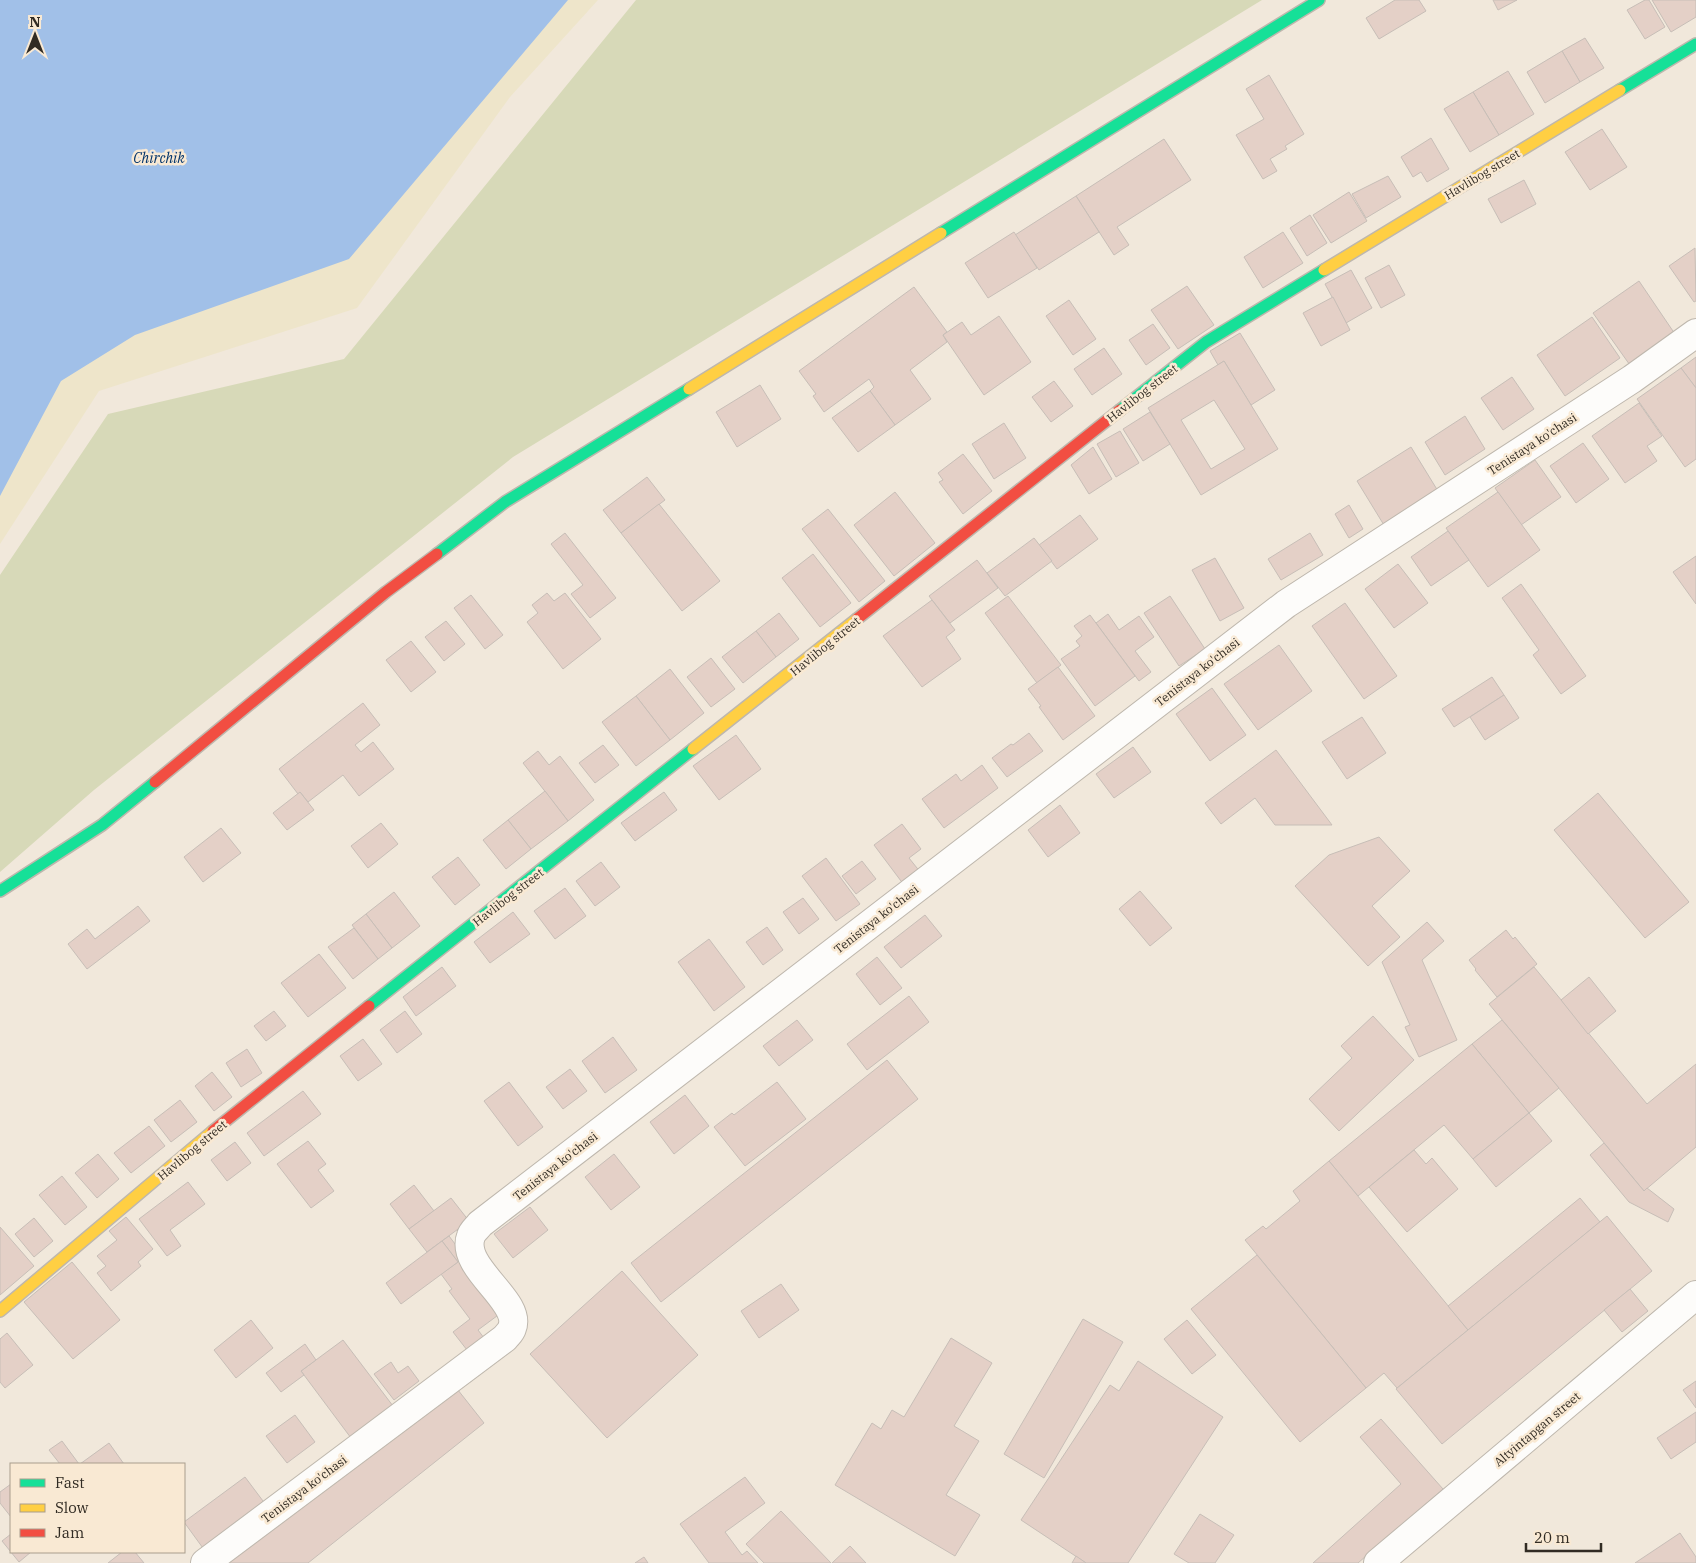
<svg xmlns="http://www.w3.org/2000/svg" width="1696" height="1563" font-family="'IBM Plex Serif',serif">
  <rect width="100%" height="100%" fill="#f1e8db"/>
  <polygon fill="#d7d9b8" points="636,0 1262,0 513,457 94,790 0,872 0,575 108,414 344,359"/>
  <polygon fill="#eee5ca" points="0,0 598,0 510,97 357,308 99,391 0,544"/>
  <polygon fill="#a1c0e8" points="0,0 568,0 349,259 135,335 61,381 0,496"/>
  <g fill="#e4d0c7" stroke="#c7beb7" fill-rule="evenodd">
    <polygon points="1395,0 1419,0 1426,11 1379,39 1366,18"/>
    <polygon points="1493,0 1517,0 1498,10"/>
    <polygon points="1645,0 1649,0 1665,27 1645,39 1627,10"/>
    <polygon points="1652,0 1696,0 1696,17 1671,32"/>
    <polygon points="1585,38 1604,68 1580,82 1562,51"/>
    <polygon points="1562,51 1580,82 1545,103 1527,72"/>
    <polygon points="1508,71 1534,114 1499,135 1473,92"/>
    <polygon points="1269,75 1304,134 1285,146 1287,149 1270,159 1277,171 1263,179 1236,135 1264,119 1246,89"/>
    <polygon points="1473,92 1499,135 1470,152 1444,109"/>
    <polygon points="1602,129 1627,167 1590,190 1565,152"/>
    <polygon points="1431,138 1449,169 1427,182 1421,172 1413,177 1401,157"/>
    <polygon points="1164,139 1191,180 1117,227 1129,245 1114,255 1076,196"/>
    <polygon points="1388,176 1401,197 1366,218 1352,194"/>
    <polygon points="1524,180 1536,204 1501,223 1488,199"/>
    <polygon points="1349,192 1367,221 1331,243 1313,215"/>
    <polygon points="1076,196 1099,232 1039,270 1015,235"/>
    <polygon points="1310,215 1327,243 1307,256 1290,228"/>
    <polygon points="1014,232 1037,268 988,298 965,263"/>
    <polygon points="1283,232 1303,263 1263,288 1244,257"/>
    <polygon points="1695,248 1696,301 1694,302 1669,266"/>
    <polygon points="1389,265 1405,295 1381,308 1365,278"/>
    <polygon points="1351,270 1372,308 1346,323 1325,284"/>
    <polygon points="1639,281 1677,337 1632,368 1593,313"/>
    <polygon points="1187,286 1214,325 1178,349 1151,310"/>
    <polygon points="914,287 947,332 943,335 947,342 910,370 931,399 895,425 870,391 874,387 869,379 824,412 813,396 816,394 799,371"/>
    <polygon points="1333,297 1350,330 1321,346 1303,313"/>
    <polygon points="1069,300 1096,339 1073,355 1046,316"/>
    <polygon points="999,316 1031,362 984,395 943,335 962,322 971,335"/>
    <polygon points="1592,317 1620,358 1565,396 1537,355"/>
    <polygon points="1153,324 1170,348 1146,365 1129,340"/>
    <polygon points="1240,333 1275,390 1251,405 1224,361 1218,365 1210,351"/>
    <polygon points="1104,348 1122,374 1092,395 1074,369"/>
    <polygon points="1696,357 1696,388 1681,368"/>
    <path d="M1224,361L1278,449L1201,495L1148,408ZM1214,400L1245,449L1211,469L1181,420Z"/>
    <polygon points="1681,368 1696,388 1696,459 1685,467 1637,399"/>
    <polygon points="1512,377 1534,409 1503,430 1481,398"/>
    <polygon points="1054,381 1073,406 1051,422 1032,397"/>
    <polygon points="760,385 781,419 737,447 716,412"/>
    <polygon points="870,391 895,425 858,452 832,418"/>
    <polygon points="1639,403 1662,436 1647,446 1657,461 1625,483 1592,436"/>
    <polygon points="1150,412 1170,444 1143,461 1123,429"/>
    <polygon points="1465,416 1485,449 1445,475 1425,442"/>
    <polygon points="1004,423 1026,458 994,479 972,444"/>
    <polygon points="1120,431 1139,463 1116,477 1097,444"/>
    <polygon points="1583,443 1609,479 1576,503 1550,466"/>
    <polygon points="1093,447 1112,479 1089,494 1071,465"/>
    <polygon points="1411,447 1441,496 1387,530 1357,481"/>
    <polygon points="963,454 992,491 963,514 939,482 943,480 938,473"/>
    <polygon points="1535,460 1561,497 1521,525 1495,488"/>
    <polygon points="647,477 665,500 621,533 603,510"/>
    <polygon points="895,492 935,543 894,576 854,525"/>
    <polygon points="1498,492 1540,550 1488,587 1446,528"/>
    <polygon points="659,504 720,581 682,611 621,533"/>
    <polygon points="1349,505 1363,529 1349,538 1335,514"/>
    <polygon points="828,509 885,581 859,602 802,529"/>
    <polygon points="1080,515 1098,539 1057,569 1039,545"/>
    <polygon points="1448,531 1469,560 1431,586 1411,557"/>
    <polygon points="565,533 616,598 590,618 571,594 583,585 551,544"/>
    <polygon points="1310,533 1323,555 1281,580 1268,559"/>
    <polygon points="1034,538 1052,561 1005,596 987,573"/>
    <polygon points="813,554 851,603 820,627 782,578"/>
    <polygon points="1696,556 1696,604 1673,572"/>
    <polygon points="1215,558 1244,608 1220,621 1192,570"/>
    <polygon points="977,560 998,588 950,623 929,596"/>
    <polygon points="1398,564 1428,603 1394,628 1365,589"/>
    <polygon points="1521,584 1586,676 1561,694 1533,655 1539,650 1502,598"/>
    <polygon points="547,593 554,601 565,593 601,639 563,669 527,622 538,613 532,605"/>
    <polygon points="471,595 503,635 485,649 454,608"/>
    <polygon points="1008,596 1061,665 1037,683 985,613"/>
    <polygon points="1170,596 1205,649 1179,666 1144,613"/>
    <polygon points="932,600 955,630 946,637 961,659 922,687 883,636"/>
    <polygon points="1345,603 1397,676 1364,699 1312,626"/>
    <polygon points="779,613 799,639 776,657 756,631"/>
    <polygon points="1108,614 1119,630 1139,616 1154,637 1135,651 1151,672 1139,681 1096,623"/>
    <polygon points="1090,615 1135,676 1095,706 1061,659 1080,646 1076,641 1082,636 1074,626"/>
    <polygon points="446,621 465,644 444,661 425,637"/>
    <polygon points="756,631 776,657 743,683 722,657"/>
    <polygon points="411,641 436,672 411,692 386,660"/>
    <polygon points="1279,645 1312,691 1258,730 1224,684"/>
    <polygon points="711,658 735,689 711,707 687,677"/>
    <polygon points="1058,667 1095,716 1063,740 1039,707 1041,706 1028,689"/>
    <polygon points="670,669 704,713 670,740 636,696"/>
    <polygon points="1492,677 1504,695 1454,727 1442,709"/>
    <polygon points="1212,688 1246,735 1210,761 1176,714"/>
    <polygon points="1504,695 1519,718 1485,740 1470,717"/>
    <polygon points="636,696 670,740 636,766 602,722"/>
    <polygon points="363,703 380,725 355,745 361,752 373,742 394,769 359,796 343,775 308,802 300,792 298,794 279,769"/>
    <polygon points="1362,717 1386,753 1347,779 1322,742"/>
    <polygon points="1029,733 1043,751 1007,777 992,758 1011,744 1013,745"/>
    <polygon points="736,735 761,769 719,800 693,766"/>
    <polygon points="603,745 619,765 595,783 579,763"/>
    <polygon points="1133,747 1151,772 1114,798 1096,774"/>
    <polygon points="1276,750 1332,825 1275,825 1255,798 1221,824 1205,803"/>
    <polygon points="538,751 549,765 560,756 594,800 568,821 523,763"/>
    <polygon points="982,765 998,788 944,828 922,799 956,774 961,781"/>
    <polygon points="545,791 568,821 531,849 508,820"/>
    <polygon points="300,792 314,810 287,830 273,813"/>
    <polygon points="664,792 677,810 635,841 621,823"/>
    <polygon points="1598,793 1689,902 1645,938 1554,830"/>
    <polygon points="1060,805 1080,833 1048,857 1028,830"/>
    <polygon points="508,820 531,849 506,869 483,840"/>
    <polygon points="381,823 398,844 368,868 351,846"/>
    <polygon points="902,824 921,849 909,858 921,873 904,885 874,845"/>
    <polygon points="221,828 241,853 203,882 184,857"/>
    <polygon points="1379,837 1410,871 1372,906 1400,937 1368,966 1295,886 1329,855"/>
    <polygon points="458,857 480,885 455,905 432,877"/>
    <polygon points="826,858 860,904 836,921 802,876"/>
    <polygon points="862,861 876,879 856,894 842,876"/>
    <polygon points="601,862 620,887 595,906 576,881"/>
    <polygon points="565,888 586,916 555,939 534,911"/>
    <polygon points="1140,891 1172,928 1150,946 1119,909"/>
    <polygon points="394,892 420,926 392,948 366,914"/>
    <polygon points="803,898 819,919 799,934 783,912"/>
    <polygon points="138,906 150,921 87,969 68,944 87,929 95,939"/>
    <polygon points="513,912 530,934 490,963 474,942"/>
    <polygon points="366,914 392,948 378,959 352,925"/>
    <polygon points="925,915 942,936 901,968 884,947"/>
    <polygon points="1427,922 1444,941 1422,960 1457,1040 1419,1057 1405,1027 1410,1025 1382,962"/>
    <polygon points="767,927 783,950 763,965 746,942"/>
    <polygon points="354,928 378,959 353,979 328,947"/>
    <polygon points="1506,930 1513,939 1515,937 1537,964 1497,997 1475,970 1476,969 1469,960"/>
    <polygon points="709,939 745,987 714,1011 678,962"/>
    <polygon points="319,954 346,988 308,1017 281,983"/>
    <polygon points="877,957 902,988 880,1005 856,974"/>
    <polygon points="442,967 456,986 416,1016 403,997"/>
    <polygon points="1534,967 1647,1104 1696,1064 1696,1147 1644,1191 1489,1004"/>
    <polygon points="1589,977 1616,1011 1588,1034 1561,1000"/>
    <polygon points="909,996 929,1022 867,1070 847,1044"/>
    <polygon points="274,1011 286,1026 266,1041 254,1026"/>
    <polygon points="405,1011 422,1034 397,1053 380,1030"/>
    <polygon points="1373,1016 1414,1060 1339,1131 1309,1099 1352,1058 1341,1046"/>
    <polygon points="797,1020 813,1040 779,1066 763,1046"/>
    <polygon points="1502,1020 1559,1088 1529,1113 1472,1044"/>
    <polygon points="613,1037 637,1070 605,1093 582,1061"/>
    <polygon points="363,1039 382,1064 358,1081 340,1056"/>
    <polygon points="1472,1044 1529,1113 1473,1159 1444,1125 1358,1196 1329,1161"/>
    <polygon points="247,1049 262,1073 241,1087 226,1063"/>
    <polygon points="887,1060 918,1099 661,1302 631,1263"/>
    <polygon points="570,1069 587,1091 563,1109 546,1087"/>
    <polygon points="212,1072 232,1097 214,1111 195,1086"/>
    <polygon points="509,1082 543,1127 518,1146 484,1101"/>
    <polygon points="777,1082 806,1119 745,1166 714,1127 732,1113 734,1115"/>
    <polygon points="303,1091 321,1114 264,1156 247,1133"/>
    <polygon points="685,1095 709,1126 674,1154 650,1122"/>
    <polygon points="180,1100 197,1122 171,1142 154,1120"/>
    <polygon points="1529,1113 1552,1141 1496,1187 1473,1159"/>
    <polygon points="149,1126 165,1146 131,1173 114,1153"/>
    <polygon points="308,1141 326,1164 318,1170 334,1191 311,1208 277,1164"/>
    <polygon points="235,1142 251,1163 227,1181 211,1160"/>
    <polygon points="1604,1143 1644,1191 1647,1188 1674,1209 1668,1222 1629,1202 1590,1155"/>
    <polygon points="1414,1150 1426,1164 1432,1158 1458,1189 1407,1232 1369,1187"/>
    <polygon points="98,1154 119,1179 97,1198 75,1173"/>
    <polygon points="614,1154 640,1187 611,1210 585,1177"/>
    <polygon points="1329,1161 1468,1330 1397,1388 1384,1373 1366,1388 1245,1240 1263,1226 1266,1229 1300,1201 1293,1191"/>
    <polygon points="62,1176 87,1207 65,1225 39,1195"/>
    <polygon points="188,1182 205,1204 170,1230 181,1246 167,1256 139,1219"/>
    <polygon points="414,1185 434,1211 409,1229 390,1204"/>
    <polygon points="451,1198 469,1221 427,1252 409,1229"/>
    <polygon points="1580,1198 1600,1222 1468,1330 1448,1306"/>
    <polygon points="530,1207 548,1230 513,1258 494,1234"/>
    <polygon points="1607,1216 1652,1271 1442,1444 1396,1389"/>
    <polygon points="126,1217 153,1249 138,1262 141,1266 111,1291 97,1273 106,1266 97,1256 117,1240 109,1231"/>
    <polygon points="34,1218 53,1241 34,1257 15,1234"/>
    <polygon points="0,1227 34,1266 0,1295"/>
    <polygon points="449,1236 505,1310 478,1330 484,1338 467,1350 453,1332 470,1319 449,1291 452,1289 441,1274 458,1262 442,1241"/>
    <polygon points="442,1241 458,1262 401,1304 386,1283"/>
    <polygon points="1257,1255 1366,1388 1300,1442 1191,1309"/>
    <polygon points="72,1262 120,1320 73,1359 24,1302"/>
    <polygon points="622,1271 698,1355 607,1438 530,1354"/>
    <polygon points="781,1284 799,1310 759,1338 741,1311"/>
    <polygon points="1630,1289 1648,1311 1622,1332 1604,1310"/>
    <polygon points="1083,1319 1123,1342 1044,1478 1004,1454"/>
    <polygon points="251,1320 273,1348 236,1378 214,1350"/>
    <polygon points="1187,1320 1216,1355 1192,1374 1164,1339"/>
    <polygon points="7,1333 33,1365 5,1388 0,1382 0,1339"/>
    <polygon points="951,1338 992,1363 954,1426 979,1441 946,1495 980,1515 955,1556 835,1485 872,1423 881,1429 892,1410 904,1417"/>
    <polygon points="343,1340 393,1406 351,1438 301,1371"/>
    <polygon points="305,1344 316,1360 301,1371 304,1375 281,1392 266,1373"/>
    <polygon points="1138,1361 1223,1417 1128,1563 1086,1563 1021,1520 1110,1385 1119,1391"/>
    <polygon points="391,1362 398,1373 408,1366 419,1381 394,1400 374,1374"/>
    <polygon points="1696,1381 1696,1408 1683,1390"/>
    <polygon points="454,1385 484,1423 308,1563 228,1563"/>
    <polygon points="1696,1412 1696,1442 1671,1459 1657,1438"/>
    <polygon points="295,1415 315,1442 287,1463 266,1436"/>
    <polygon points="1381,1419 1443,1489 1358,1563 1313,1563 1401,1484 1360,1437"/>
    <polygon points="62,1441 79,1464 60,1464 49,1450"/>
    <polygon points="109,1443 124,1464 80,1464"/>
    <polygon points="245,1477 269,1509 208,1555 184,1522"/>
    <polygon points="745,1477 765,1503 725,1532 742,1555 747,1551 758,1563 709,1563 680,1524"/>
    <polygon points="11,1484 11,1517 0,1503 0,1492"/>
    <polygon points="781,1511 831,1563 764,1563 746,1544"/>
    <polygon points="1200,1514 1234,1535 1215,1563 1189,1563 1174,1554"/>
    <polygon points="1680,1533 1696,1557 1696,1563 1635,1563"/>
    <polygon points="11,1534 11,1552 31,1552 19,1562 2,1541"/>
    <polygon points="850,1546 866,1563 832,1563"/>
    <polygon points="122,1552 135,1552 144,1563 108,1563"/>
    <polygon points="1076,1556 1086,1563 1072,1563"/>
    <polygon points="644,1557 648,1563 635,1563"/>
  </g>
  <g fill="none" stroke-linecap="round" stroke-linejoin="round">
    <g stroke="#beb7ad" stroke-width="30">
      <g id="street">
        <path d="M205,1563L505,1338C507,1335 511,1332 512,1328C523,1301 459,1268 471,1236C472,1232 477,1228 480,1224L1286,604L1632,379L1696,333"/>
        <polyline points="1378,1563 1696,1295"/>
      </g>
    </g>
    <g stroke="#beb7ad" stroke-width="14">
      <g id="fast">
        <polyline points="1620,90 1696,44"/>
        <polyline points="941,233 1319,0"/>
        <polyline points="1120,410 1206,342 1324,270"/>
        <polyline points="437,554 505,502 689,389"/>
        <polyline points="0,891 102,825 155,782"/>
        <polyline points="369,1006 693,749"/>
      </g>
    </g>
    <g stroke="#beb7ad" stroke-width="14">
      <g id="slow">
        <polyline points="1324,270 1620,90"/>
        <polyline points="689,389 941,233"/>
        <polyline points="693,749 857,619"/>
        <polyline points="0,1311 213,1131"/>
      </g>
    </g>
    <g stroke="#beb7ad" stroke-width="14">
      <g id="jam">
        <polyline points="857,619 1120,410"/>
        <polyline points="155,782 386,592 437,554"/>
        <polyline points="213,1131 369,1006"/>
      </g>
    </g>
    <use href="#street" stroke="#fdfcfa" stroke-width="28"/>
    <use href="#fast" stroke="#16e098" stroke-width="11"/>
    <use href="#slow" stroke="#ffcf43" stroke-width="11"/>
    <use href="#jam" stroke="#f24e42" stroke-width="11"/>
  </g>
  <g text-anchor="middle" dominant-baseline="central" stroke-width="5" stroke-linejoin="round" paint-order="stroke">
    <g font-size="12" fill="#312b23" stroke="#f9e9d3">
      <text transform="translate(1482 174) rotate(-31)">Hаvlibog street</text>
      <text transform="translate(1142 393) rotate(-38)">Hаvlibog street</text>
      <text transform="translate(1532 444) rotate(-33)">Tenistaya ko'chasi</text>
      <text transform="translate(825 646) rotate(-39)">Hаvlibog street</text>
      <text transform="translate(1197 672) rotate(-38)">Tenistaya ko'chasi</text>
      <text transform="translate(508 897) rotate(-38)">Hаvlibog street</text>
      <text transform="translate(876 919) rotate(-38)">Tenistaya ko'chasi</text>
      <text transform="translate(192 1150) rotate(-40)">Hаvlibog street</text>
      <text transform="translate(555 1166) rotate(-38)">Tenistaya ko'chasi</text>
      <text transform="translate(1537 1429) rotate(-40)">Altyintapgan street</text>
      <text transform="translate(304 1489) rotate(-37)">Tenistaya ko'chasi</text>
    </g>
    <g font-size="14" font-style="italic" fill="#02346b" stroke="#f9e9d3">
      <text x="159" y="158">Chirchik</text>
    </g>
  </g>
  <rect x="10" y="1463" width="175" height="90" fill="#f9e9d3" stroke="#a99d8d"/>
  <rect x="20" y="1479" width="25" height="8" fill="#16e098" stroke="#a99d8d"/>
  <text x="55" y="1488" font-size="15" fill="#312b23">Fast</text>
  <rect x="20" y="1504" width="25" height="8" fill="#ffcf43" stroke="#a99d8d"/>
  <text x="55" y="1513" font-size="15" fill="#312b23">Slow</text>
  <rect x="20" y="1529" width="25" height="8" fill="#f24e42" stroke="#a99d8d"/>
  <text x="55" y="1538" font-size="15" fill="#312b23">Jam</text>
  <g transform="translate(35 35)" stroke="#f9e9d3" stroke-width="4" paint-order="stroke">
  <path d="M0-4L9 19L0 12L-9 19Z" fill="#312b23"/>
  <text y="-8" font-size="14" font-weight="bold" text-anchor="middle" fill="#312b23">N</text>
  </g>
  <path d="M1526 1543v8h75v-8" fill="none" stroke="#312b23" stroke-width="2.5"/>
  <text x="1534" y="1543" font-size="15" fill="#312b23" stroke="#f9e9d3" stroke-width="4" paint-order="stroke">20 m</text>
</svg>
